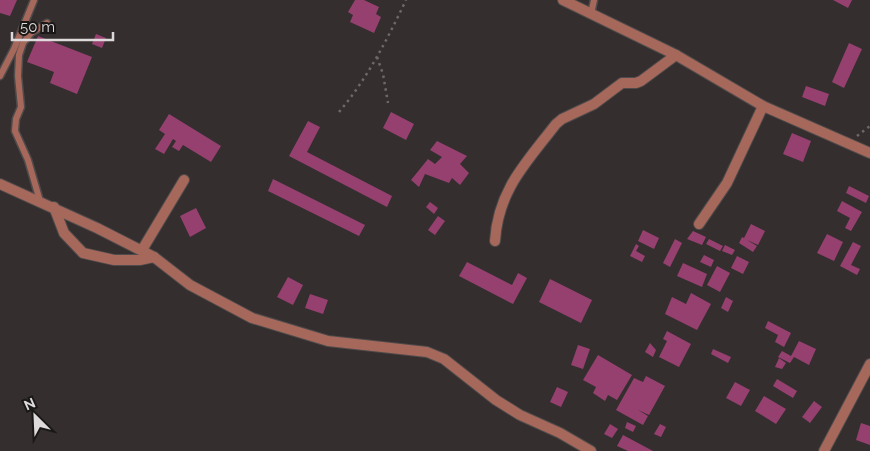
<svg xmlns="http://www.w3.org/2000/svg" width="870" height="451" font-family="Raleway,sans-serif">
  <rect width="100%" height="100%" fill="#342e2f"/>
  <g fill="#95406f">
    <polygon points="0,0 17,0 10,16 0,13"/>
    <polygon points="355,0 364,0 379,7 376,14 381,17 374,33 350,22 353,15 348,12"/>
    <polygon points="833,0 852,0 848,8"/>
    <polygon points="96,34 106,38 102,48 92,44"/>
    <polygon points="38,36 92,57 77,94 50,83 54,72 27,62"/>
    <polygon points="849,43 862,49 844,88 832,82"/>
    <polygon points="806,86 829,94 825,106 802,97"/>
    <polygon points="391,112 414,124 406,140 383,128"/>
    <polygon points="169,114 221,146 211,162 183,145 179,151 172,147 176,141 173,139 164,154 155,149 165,134 159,130"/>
    <polygon points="308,121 320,127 307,152 392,196 387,207 289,156"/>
    <polygon points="792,133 811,141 803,162 783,154"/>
    <polygon points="437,141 467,156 460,164 469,173 460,185 452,178 449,183 425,174 419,187 411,180 428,159 435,164 442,157 430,150"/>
    <polygon points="273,179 365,225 359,236 268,191"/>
    <polygon points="849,186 869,196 866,203 846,193"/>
    <polygon points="842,201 862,212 851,231 845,228 850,218 837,211"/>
    <polygon points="430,202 438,208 434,214 426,207"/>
    <polygon points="196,208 206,228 190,237 180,216"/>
    <polygon points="438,216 445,221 435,235 428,230"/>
    <polygon points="751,224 765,231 758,245 747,240 757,246 753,252 739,243 742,237 744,238"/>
    <polygon points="643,230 659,238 654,249 638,241"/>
    <polygon points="693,231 706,237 702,245 687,239"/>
    <polygon points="827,234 843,242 834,261 817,253"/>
    <polygon points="675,239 682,243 670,267 663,263"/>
    <polygon points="709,239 723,246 720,251 706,244"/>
    <polygon points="853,242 861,246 851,265 860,269 857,275 840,266"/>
    <polygon points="636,244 639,246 636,251 645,256 642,262 630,256"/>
    <polygon points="725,245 735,250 732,255 722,251"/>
    <polygon points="704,255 714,260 711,267 700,262"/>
    <polygon points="737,256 749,262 743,274 731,268"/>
    <polygon points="467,262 512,285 518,273 527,278 513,304 459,276"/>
    <polygon points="683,263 707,274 702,287 677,276"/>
    <polygon points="717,266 730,273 720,292 707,285"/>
    <polygon points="288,277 303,285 293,305 277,297"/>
    <polygon points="550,279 592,300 581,323 539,302"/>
    <polygon points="691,293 711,304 697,330 665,314 672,297 686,304"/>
    <polygon points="310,294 328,300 323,314 305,308"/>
    <polygon points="726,297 733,301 728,312 721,308"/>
    <polygon points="768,321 791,333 784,347 775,342 778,335 765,328"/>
    <polygon points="667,331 691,344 679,367 659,357 667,341 663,339"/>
    <polygon points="799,341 816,349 809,365 794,357 790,363 778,357 782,351 791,356"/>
    <polygon points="650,343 656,350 653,357 645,352"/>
    <polygon points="578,345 590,349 583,369 571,365"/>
    <polygon points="713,349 731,357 728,363 711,354"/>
    <polygon points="598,355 632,375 617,400 608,395 605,401 593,393 596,387 583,380"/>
    <polygon points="779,358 786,363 782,369 775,367"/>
    <polygon points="646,376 665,386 649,415 638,410 648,416 643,425 616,410 634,378 643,382"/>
    <polygon points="777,379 797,391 793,398 773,386"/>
    <polygon points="735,382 750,390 741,406 726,398"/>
    <polygon points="557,387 568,392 561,407 550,402"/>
    <polygon points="764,396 786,409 776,424 755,411"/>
    <polygon points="814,401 822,407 810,423 802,417"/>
    <polygon points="627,422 636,426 633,432 625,428"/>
    <polygon points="861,423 870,426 870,445 856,440"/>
    <polygon points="610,424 618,429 612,438 604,434"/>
    <polygon points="660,424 666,427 661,437 654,434"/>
    <polygon points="623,435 653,451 628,451 617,446"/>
  </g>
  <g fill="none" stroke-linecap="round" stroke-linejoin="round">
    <g stroke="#4f4a4b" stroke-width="9">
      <g id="service">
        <polyline points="591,14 594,0"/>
        <polyline points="0,76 14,49 34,0"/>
        <polyline points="40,201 28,160 15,131 16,119 21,107 18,76 19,55 23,43 31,33 47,23"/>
      </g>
    </g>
    <g stroke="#4f4a4b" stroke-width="12">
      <g id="minor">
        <polyline points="563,0 676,55 763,106 870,153"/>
        <polyline points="0,184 97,228 154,257 190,285 252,318 328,341 427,352 444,359 496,400 520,415 560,433 591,451"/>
        <polyline points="54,207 64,233 83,253 114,260 140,260 154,257"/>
        <polyline points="699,224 727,183 763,106"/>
        <path d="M495,241C498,190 526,163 556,124L562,119L594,104L622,83H636L641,81L676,55"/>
        <polyline points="142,250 184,180"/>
        <polyline points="824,451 870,364"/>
      </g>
    </g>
    <g stroke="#6d6869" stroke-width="2.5" stroke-dasharray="2.5 4" stroke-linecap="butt">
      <polyline points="377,57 383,74 388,103"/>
      <path d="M339,112C367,79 387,40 406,0"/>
      <polyline points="857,136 870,126"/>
    </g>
    <use href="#service" stroke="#a6685a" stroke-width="6"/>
    <use href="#minor" stroke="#a6685a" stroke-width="10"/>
  </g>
  <g transform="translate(35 416) rotate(336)" stroke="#1a1717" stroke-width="4" paint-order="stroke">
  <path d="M0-4L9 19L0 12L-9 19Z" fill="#dedadb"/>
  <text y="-8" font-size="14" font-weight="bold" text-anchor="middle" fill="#dedadb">N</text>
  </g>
  <path d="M12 32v8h101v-8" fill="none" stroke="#dedadb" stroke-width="2.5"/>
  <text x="20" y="32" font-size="15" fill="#dedadb" stroke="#1a1717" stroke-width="4" paint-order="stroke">50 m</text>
</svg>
